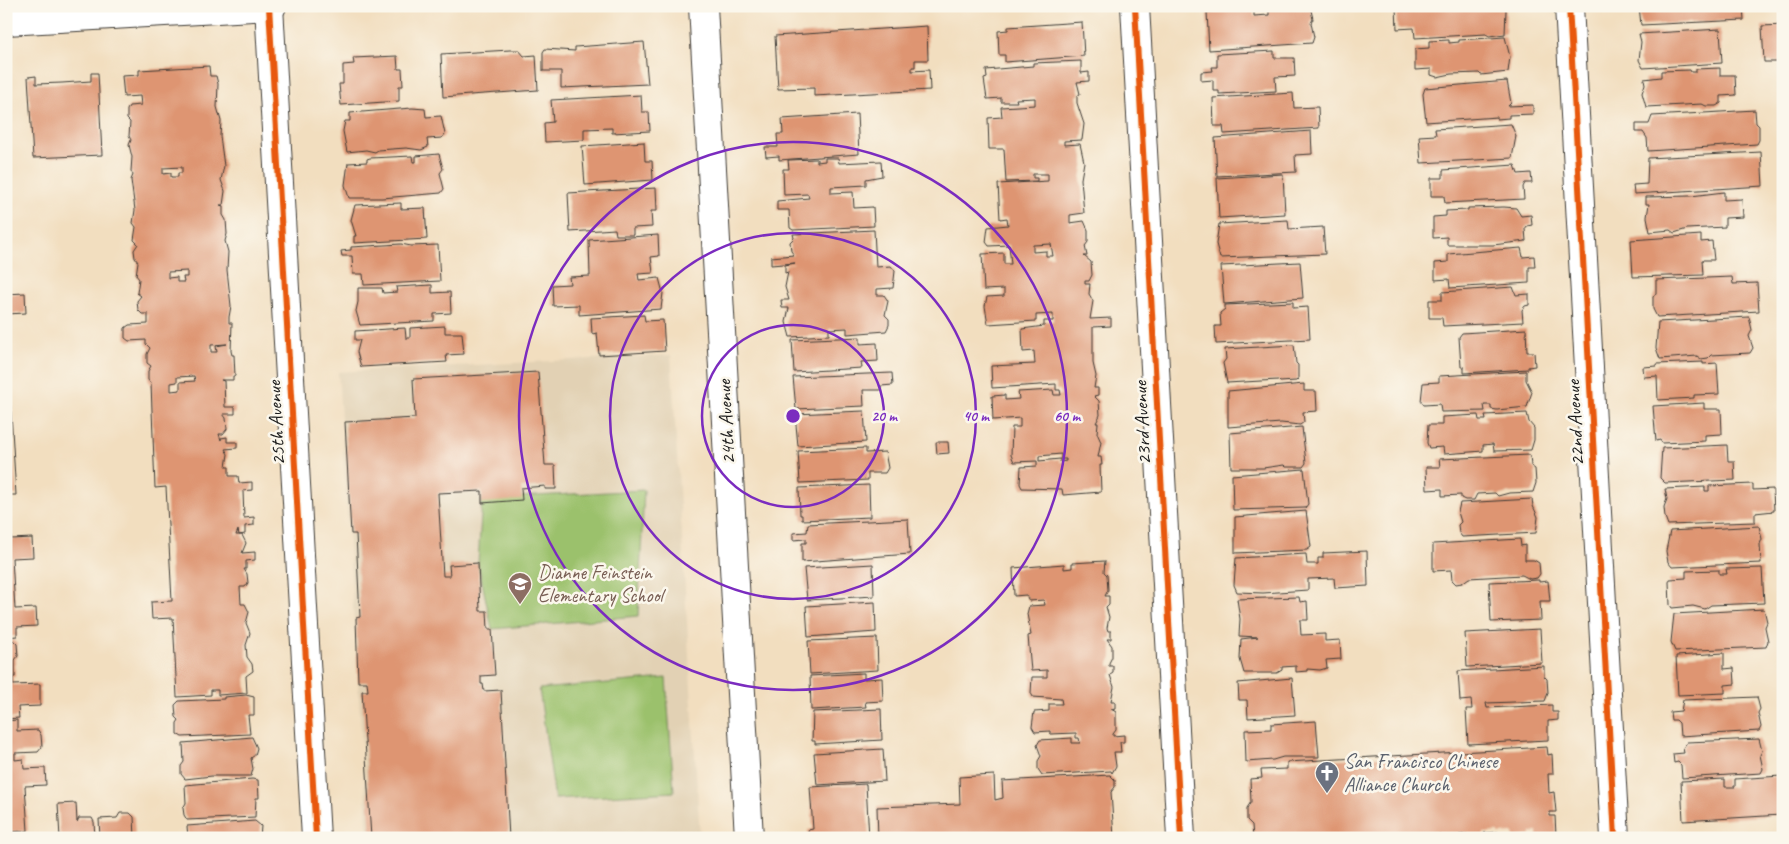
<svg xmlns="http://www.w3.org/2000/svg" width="1789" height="844" font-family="Caveat,sans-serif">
  <rect width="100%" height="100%" fill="#fbf7ec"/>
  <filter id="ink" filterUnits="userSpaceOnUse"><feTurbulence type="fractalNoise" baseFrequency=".02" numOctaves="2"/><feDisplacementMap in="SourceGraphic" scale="10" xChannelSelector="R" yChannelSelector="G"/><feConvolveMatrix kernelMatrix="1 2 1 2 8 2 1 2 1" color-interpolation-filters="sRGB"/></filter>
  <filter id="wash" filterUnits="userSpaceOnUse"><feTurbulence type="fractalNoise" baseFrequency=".0096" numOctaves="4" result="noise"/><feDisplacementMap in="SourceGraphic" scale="20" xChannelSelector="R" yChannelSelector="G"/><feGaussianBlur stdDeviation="1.12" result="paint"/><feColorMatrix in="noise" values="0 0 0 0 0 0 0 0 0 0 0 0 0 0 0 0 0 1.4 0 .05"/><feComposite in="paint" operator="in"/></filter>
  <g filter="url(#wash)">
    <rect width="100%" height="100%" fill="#f2debf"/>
    <polygon fill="#e2d1b4" points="671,355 700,838 368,838 338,372"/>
    <g fill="#9bc16c" stroke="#5c6e44">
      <polygon points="644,490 638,616 492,629 478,563 482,499"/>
      <polygon points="666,678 674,792 555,799 539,689"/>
    </g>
    <g id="blocks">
      <g fill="#de9572" fill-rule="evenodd">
        <polygon points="1310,6 1313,19 1311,23 1314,37 1312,43 1209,50 1207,12 1254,8 1254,16 1269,15 1269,7"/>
        <polygon points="1415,6 1504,6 1506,10 1505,34 1489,36 1486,34 1415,38 1414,28 1397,29 1396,8"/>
        <polygon points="1639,6 1743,6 1744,20 1641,25"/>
        <polygon points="1082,22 1084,56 1005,62 1005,55 999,55 998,31 1008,30 1008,27"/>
        <polygon points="1783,25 1783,62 1764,62 1762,26"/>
        <polygon points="927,26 928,60 915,60 915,67 912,67 912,71 929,70 930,90 814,96 814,88 778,89 775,36"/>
        <polygon points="1720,29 1722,63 1643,68 1639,60 1641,42 1639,34"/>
        <polygon points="1505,37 1510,57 1508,72 1481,75 1479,73 1451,74 1437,77 1431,75 1431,69 1415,70 1415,49 1429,48 1429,41 1449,40 1449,43 1459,42 1459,40"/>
        <polygon points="644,42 648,84 561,88 561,71 543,71 543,52 545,49 575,51 575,47"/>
        <polygon points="510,50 519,50 524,56 536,55 538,90 443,97 441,54"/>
        <polygon points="1274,51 1274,58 1294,58 1295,76 1275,77 1276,91 1219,94 1219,91 1213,91 1213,80 1201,81 1201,72 1213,71 1212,67 1217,67 1217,54"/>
        <polygon points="397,56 398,69 402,69 403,86 399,86 399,101 341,105 339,84 343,84 343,65 354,64 353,58"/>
        <path d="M1081,61V73L1089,72V81L1077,82L1080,94L1077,96V103L1084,124L1082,140L1064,141V145L1080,144L1084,162L1081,179L1084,213L1070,215V223L1084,221L1088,230V242L1085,246L1087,256H1084L1091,262L1092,275L1089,281H1085V284H1090L1089,294L1093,301L1090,319L1111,318V326L1093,327V363L1096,376L1094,388H1098V395L1094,396L1099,401L1100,415L1096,423H1098L1097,433L1101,442L1098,457H1101L1102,465H1100L1101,492L1063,495L1062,489L1022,488L1020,484L1021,467L1037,466V461L1014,462L1011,455L1012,427H1020V418L993,420L992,396L1005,395V400L1019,399L1018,392L1053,390L1054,395H1061L1060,390H1056V384L992,388L991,366L1035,364L1034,351L1023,352L1022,329L1044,326V321H1053V314L1036,315V321L988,324L985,306L987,297L1004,296V289L984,290L982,254L1004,253V264H1011L1009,245L989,246L986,242L988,227L1008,225L1007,218L1000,219L998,184L1048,181V174H1033V178H1037V181L1006,182L1004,149H989L988,118L1002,117L1001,107L1035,105V98L1016,99L1017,102H1001V98L987,99L984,79L987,78L986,70L1033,66V63ZM1051,244L1053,256H1046V251L1033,252V245ZM1061,454V459H1066V461L1060,462V459L1039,461V456Z"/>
        <path d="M209,66L210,76H216L218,84L217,107L221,121L220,136L224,166L221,180L225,191L223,205H220L223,206V215L226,220L227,234L225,241L228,252L227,270L231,306L229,317V323H232L231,351L232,355H234L235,376H233V380H221L224,381L225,407H235V414H223L226,418L227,429L223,434H219L221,440V438L227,437V442H237V448L225,449L228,454L226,467H229V476H238L239,483L252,482V490L243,491L244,518L254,517V525L245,526V534L239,535L238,530L236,535H242L246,543L242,553L255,552V560L246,561V569H244L247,574L248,583L245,587H240L241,604H245L249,612L246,623L250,633L246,645L247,657L252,664L253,671L246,676L247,693L218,695V690H211V695L177,697L173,618L152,619L151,602L172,601L166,487L155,488L151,384L148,380V371L151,366L147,363V354L150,348L146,344V340L129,341L125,338V328L129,325L148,324V314H142L138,310L137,301L141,296L137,293L139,279L136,275L138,262L135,258L134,250L138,244L134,240L136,227L133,223L135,210L131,180L133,175L131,171L132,157L129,145L131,140L129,136L130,122L127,119V110L129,106L141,105L140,96L124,97L122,76L139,75V70ZM182,167V173H178V177H171V173L163,174V168ZM187,271V277H183L184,282H177V277L168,278V272ZM227,344L216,346L217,352H211V345ZM194,376L195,381L180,382V390L171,391V383L177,382V377Z"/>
        <polygon points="1720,68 1720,75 1735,75 1736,95 1721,96 1721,103 1716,106 1706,106 1702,104 1646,107 1642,93 1645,84 1644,79 1661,77 1661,71 1690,70 1691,72 1696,72 1696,69"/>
        <polygon points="91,73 98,73 102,155 33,158 28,77 36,76 36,84 62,83 91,81"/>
        <polygon points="1507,81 1511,103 1508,106 1533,105 1533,114 1509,115 1509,118 1497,119 1497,117 1426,122 1423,94 1425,88"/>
        <polygon points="1293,93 1294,108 1318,107 1319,128 1224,134 1223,126 1214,126 1213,98"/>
        <polygon points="641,95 642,112 649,112 650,131 612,133 612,128 584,129 584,140 545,142 544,123 553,122 551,100"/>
        <polygon points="412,108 425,109 426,117 441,116 445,134 442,138 427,139 428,147 421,150 406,148 378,150 375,152 366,150 347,152 343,131 345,121 350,121 350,113"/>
        <polygon points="1755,110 1756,123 1759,126 1759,140 1757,144 1648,151 1647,138 1643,132 1636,132 1636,124 1649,124 1652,116"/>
        <polygon points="857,114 859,154 779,160 779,156 766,157 765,147 778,147 777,134 783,134 782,119"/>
        <polygon points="1511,124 1516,136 1512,158 1421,163 1419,136 1436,135 1435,129"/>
        <polygon points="1311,131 1312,154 1295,155 1296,172 1217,176 1215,138"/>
        <polygon points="644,142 645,161 652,161 653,180 585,185 582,146"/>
        <polygon points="1761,152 1763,186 1634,194 1633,185 1647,184 1648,158"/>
        <polygon points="439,154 443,169 440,173 444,189 441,193 382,198 349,198 345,185 348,163 367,162 367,159 370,158 412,156 413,162 416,162 416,156"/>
        <polygon points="825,158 838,158 839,163 881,161 882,176 866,179 866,185 831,187 831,193 853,192 854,208 873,207 874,226 793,230 790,228 789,210 777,210 777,201 809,198 808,194 784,195 783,169 789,169 788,160 817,159 817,162 825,161"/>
        <polygon points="1515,165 1518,174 1531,173 1532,183 1525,183 1523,187 1524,199 1445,203 1444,196 1431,196 1431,178 1443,178 1443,170"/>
        <polygon points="1283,174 1285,214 1219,218 1217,178"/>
        <polygon points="656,188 657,211 651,211 652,227 633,228 633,235 616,235 615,229 570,232 568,193"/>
        <polygon points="1724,192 1724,200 1742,199 1743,217 1725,218 1725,227 1687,229 1674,233 1670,230 1650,232 1647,217 1649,204 1646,204 1646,197 1691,196"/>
        <polygon points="6,200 9,204 9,213 6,218 10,223 10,230 7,234 11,239 11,248 6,252"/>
        <polygon points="401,203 401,209 425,208 427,239 354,243 354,236 356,236 351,220 355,205"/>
        <polygon points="1504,207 1516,208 1521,216 1531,215 1532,225 1527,226 1525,229 1526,241 1493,245 1447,245 1447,237 1433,238 1433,217 1446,216 1446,211 1468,210 1468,208"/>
        <polygon points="1288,220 1289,229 1323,227 1325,254 1220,258 1216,244 1219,224"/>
        <polygon points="874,230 876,267 891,266 895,271 893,288 877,289 877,295 884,295 888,301 885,315 889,319 889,325 886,331 847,334 847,328 829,329 829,335 790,337 786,322 789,308 782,308 781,300 789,300 785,287 788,272 785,273 785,265 795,263 771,265 771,257 794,255 791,251 790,242 794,238 793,234"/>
        <polygon points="658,235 659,256 651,257 653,273 638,274 639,280 659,278 663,293 661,309 579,315 579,305 553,306 552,285 570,284 569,277 590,276 589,240"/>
        <polygon points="1701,235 1701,242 1712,241 1713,251 1714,260 1702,260 1703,275 1633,277 1631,240"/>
        <polygon points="401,244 411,246 438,245 440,281 364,285 363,274 353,274 352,256 342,256 341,251 351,250 351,247"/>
        <polygon points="1521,248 1523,257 1534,256 1535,267 1529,267 1529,283 1450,288 1449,279 1435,280 1435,263 1448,262 1448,254"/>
        <polygon points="1300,262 1303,298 1224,304 1221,266"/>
        <polygon points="1732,277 1733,284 1757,283 1759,311 1657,317 1653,309 1653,297 1656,293 1656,280"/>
        <polygon points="432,285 432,293 450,292 451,313 434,314 434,321 360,325 356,311 358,302 358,288 382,288 383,293 397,292 396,287"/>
        <polygon points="1513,287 1516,295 1529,294 1529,305 1525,306 1522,310 1523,322 1443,326 1442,318 1429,318 1429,300 1442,300 1442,292"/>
        <polygon points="25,293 26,313 6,314 6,294"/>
        <polygon points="1293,302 1293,308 1308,307 1310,339 1216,344 1215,326 1221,326 1220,313 1225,309 1225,305"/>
        <polygon points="644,315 645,321 663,320 665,351 599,355 597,333 592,334 591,318"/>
        <polygon points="1749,317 1752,330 1749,336 1753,348 1750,353 1711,355 1708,358 1701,359 1697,356 1660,359 1656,348 1658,322"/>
        <polygon points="445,326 445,333 462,333 464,354 446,355 447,362 361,367 357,352 360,340 355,340 355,331 405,328 406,338 410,338 410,328"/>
        <polygon points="1526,329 1527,352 1534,352 1535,366 1528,367 1528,369 1464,373 1464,367 1461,367 1459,337 1462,333"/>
        <polygon points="6,331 16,495 9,495 11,539 32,538 33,557 12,558 15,609 36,608 37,626 17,627 17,636 6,637"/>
        <polygon points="860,337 860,344 877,343 878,361 861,362 862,368 794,372 792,340"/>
        <polygon points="1294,345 1296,363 1298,365 1298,379 1296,381 1280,382 1278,380 1227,383 1223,363 1226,359 1225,349"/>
        <polygon points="1703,362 1703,364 1717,363 1719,394 1694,395 1694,398 1658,400 1657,376 1644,377 1643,367 1657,366 1657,364"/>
        <polygon points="1526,371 1526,380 1532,392 1527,407 1497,410 1491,409 1491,405 1484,405 1485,411 1441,412 1440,404 1424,405 1421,401 1423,383 1439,382 1439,376"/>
        <polygon points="538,372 545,465 555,465 556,489 545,489 545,486 521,488 522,500 482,503 482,491 438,493 443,576 450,576 449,565 478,563 480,611 487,611 488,629 492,629 495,675 481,676 481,684 483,684 484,691 501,690 509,838 371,838 362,691 368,691 367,682 358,682 356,618 360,617 356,534 351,534 345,422 415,418 413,379"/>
        <polygon points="892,373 893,385 881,386 881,390 863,390 864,406 796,409 793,377"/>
        <polygon points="1304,384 1304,391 1316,391 1317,411 1303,412 1304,422 1300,425 1281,423 1228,427 1228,391"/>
        <polygon points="1704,403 1704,409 1721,409 1722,434 1705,435 1705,441 1662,443 1660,440 1656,441 1653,406"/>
        <polygon points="864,411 866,442 798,446 795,414"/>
        <polygon points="1527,413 1529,422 1534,428 1534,440 1531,450 1494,451 1493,444 1483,445 1483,451 1444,454 1443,447 1429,448 1427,443 1428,425 1442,425 1442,417 1478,415 1479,420 1486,420 1485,415"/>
        <polygon points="1302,427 1306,463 1303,467 1286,467 1284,465 1263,468 1231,468 1230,433"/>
        <polygon points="936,442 948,442 949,453 937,454"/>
        <polygon points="1727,445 1728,461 1734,461 1735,480 1665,483 1660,478 1662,448"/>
        <polygon points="866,448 866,453 885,452 888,468 885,473 868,473 868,480 800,483 798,451"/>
        <polygon points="1530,455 1531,466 1535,469 1536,483 1533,492 1509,493 1498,496 1495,493 1477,494 1474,500 1465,500 1461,498 1461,495 1442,496 1442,489 1427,490 1426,467 1440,467 1439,459"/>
        <polygon points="1304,469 1308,504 1305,508 1233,510 1232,475"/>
        <polygon points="1753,484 1753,490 1773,489 1774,511 1755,513 1755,522 1668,525 1665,517 1664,507 1667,499 1665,489 1705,487 1705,491 1709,491 1709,486"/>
        <polygon points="869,485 870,517 802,520 802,515 800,515 799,488"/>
        <polygon points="1532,499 1533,506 1538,517 1536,533 1462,537 1459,533 1458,525 1461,522 1458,512 1460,503"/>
        <polygon points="1306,511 1311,547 1307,550 1235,553 1235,517"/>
        <polygon points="908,519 910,554 802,562 802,543 806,543 806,539 793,540 793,533 807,532 808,524"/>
        <polygon points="1759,526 1762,539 1760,544 1761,563 1672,567 1668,562 1666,551 1670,531"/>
        <polygon points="1520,539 1521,546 1525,545 1525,560 1534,560 1539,563 1540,574 1537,578 1530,579 1522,575 1469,578 1462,583 1456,584 1452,580 1451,570 1433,571 1433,544"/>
        <polygon points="1367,551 1368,586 1335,588 1334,578 1308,579 1308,590 1263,593 1237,592 1234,585 1236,558 1306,554 1307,564 1318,564 1318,558 1323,558 1323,553"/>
        <polygon points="1105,561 1104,572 1107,575 1108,590 1105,596 1109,596 1109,604 1106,607 1109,617 1107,628 1108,631 1111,631 1111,639 1107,639 1112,646 1112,657 1109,663 1109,666 1113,666 1113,673 1110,675 1114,687 1111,701 1115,701 1115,708 1111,709 1116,712 1116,730 1113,734 1113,736 1124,735 1124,742 1120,742 1121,752 1114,752 1116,766 1112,773 1111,771 1042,775 1038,769 1038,761 1041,756 1037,745 1040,740 1072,738 1072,743 1080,743 1079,738 1076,738 1076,733 1050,734 1050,731 1035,732 1032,727 1034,712 1049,711 1049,704 1062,704 1061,699 1033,697 1031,693 1032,677 1047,677 1047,670 1031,671 1028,636 1031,635 1027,614 1029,606 1045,605 1044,600 1029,601 1026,595 1014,596 1013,568 1064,564 1064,569 1072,568 1072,563"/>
        <polygon points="873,564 874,596 807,600 804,568"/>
        <polygon points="1762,568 1764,603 1711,605 1705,609 1693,606 1672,608 1670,605 1669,582 1670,579 1686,578 1686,571 1719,570 1719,574 1727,574 1726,569"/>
        <polygon points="1539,580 1539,582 1548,581 1550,601 1540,601 1541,620 1491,622 1489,582"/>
        <polygon points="1299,597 1300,602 1307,601 1308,620 1300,620 1301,635 1325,634 1325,641 1340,640 1341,659 1326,660 1327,668 1320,670 1307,669 1307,671 1296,672 1296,666 1282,667 1282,670 1277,673 1244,673 1240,659 1241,639 1258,637 1239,636 1240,619 1237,599"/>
        <polygon points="875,602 876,632 808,637 806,606"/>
        <polygon points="1764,609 1767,622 1765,627 1768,641 1766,647 1675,651 1671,642 1674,614"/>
        <polygon points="1540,629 1542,663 1467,667 1465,633"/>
        <polygon points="877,638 878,670 810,674 808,641"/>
        <polygon points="13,640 17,644 18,656 15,660 15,677 6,677 6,641"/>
        <polygon points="1724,653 1724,669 1734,668 1735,684 1725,685 1725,693 1678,695 1676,656"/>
        <polygon points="1544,666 1544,676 1547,679 1548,693 1545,701 1486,703 1487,708 1552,705 1552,712 1558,712 1558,720 1548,721 1548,740 1468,744 1466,709 1472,709 1471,700 1460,701 1458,671"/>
        <polygon points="864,673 864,679 882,678 883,701 865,702 866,707 811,710 810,676"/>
        <polygon points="13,678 13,685 40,684 40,706 18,707 19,718 6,719 6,679"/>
        <polygon points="1292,678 1295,715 1248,718 1247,700 1239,700 1238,683"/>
        <polygon points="246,695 254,697 254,715 248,715 250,734 182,737 177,734 177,723 179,720 176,717 175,705 179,701 224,699 224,697"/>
        <polygon points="1757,697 1760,709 1758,713 1761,727 1759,731 1680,736 1679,723 1676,720 1671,720 1670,712 1681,711 1683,700"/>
        <polygon points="881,709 882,740 815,744 815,741 812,741 813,712"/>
        <polygon points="17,720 17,731 38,730 41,735 42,747 38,752 15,753 15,760 23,759 24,769 45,768 46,785 25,786 28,831 6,832 6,721"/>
        <polygon points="1316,721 1319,757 1283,757 1273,760 1246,762 1245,730 1271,729 1271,724"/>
        <polygon points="252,737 257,748 255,755 251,758 253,769 251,776 212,776 185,779 181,774 181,766 184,762 183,743"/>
        <polygon points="1759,739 1762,751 1760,755 1763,769 1761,773 1682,778 1681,765 1678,762 1674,763 1673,754 1684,753 1683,748 1687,742"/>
        <polygon points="1547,747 1548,755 1552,754 1553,774 1548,774 1549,793 1554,792 1556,812 1550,812 1550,816 1555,816 1556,835 1537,837 1537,832 1531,833 1531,836 1514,837 1513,833 1498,834 1498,832 1484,833 1484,837 1467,838 1467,834 1459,835 1459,838 1440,838 1440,835 1405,838 1253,838 1252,825 1247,820 1247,808 1251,802 1250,779 1262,778 1261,770 1287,769 1287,762"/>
        <polygon points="883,749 885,781 817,785 814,753"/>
        <polygon points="994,775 995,800 1003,798 1002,781 1110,775 1115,780 1115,787 1111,792 1114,838 878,838 877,807 960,804 959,777"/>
        <polygon points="1781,776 1781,815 1683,821 1681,781 1725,779 1725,787 1735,787 1735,779"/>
        <polygon points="252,779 258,780 259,798 256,798 255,817 187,820 184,815 183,808 186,803 185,785"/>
        <polygon points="866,784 869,838 809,838 808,830 813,829 810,787"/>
        <polygon points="76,803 77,822 79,818 92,818 94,822 95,838 60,838 58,804"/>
        <polygon points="120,813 130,813 134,817 135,838 100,838 99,819 117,818"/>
        <polygon points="255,821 261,826 260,838 188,838 187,826"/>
      </g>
    </g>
  </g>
  <g filter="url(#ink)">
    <use href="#blocks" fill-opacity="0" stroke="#3c3934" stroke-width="1"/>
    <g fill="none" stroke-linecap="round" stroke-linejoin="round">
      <g stroke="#3c3934" stroke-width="30">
        <g id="minor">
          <polyline points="269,6 316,838"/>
          <polyline points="703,6 749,838"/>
          <polyline points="1135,6 1181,838"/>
          <polyline points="1569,6 1615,838"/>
          <polyline points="6,21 272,6"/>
        </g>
      </g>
      <use href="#minor" stroke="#fff" stroke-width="28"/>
      <g stroke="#fbf7ec" stroke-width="9">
        <g id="cycleway">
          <polyline points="269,6 316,838"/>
          <polyline points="1135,6 1181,838"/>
          <polyline points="1569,6 1615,838"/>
        </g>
      </g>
      <use href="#cycleway" stroke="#e8590c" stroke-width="6"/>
    </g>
  </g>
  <g fill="none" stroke="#7b2cbf" stroke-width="2.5">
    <circle cx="793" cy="416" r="91"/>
    <circle cx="793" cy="416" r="183"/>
    <circle cx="793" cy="416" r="274"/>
  </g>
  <defs>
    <g id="school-pin" transform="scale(1.25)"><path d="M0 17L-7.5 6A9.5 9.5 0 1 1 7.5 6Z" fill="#8d6e63" stroke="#fbf7ec"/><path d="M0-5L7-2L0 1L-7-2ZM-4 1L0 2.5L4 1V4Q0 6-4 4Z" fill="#fff"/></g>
    <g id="church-pin" transform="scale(1.25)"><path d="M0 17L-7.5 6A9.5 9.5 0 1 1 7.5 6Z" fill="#6b7280" stroke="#fbf7ec"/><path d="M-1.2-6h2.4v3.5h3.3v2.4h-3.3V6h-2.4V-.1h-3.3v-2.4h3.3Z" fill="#fff"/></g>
  </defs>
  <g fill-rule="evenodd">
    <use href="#school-pin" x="520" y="584"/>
    <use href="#church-pin" x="1327" y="773"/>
  </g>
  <g text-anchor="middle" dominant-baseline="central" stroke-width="5" stroke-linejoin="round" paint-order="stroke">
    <g font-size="20" fill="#1c1c1c" stroke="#fbf7ec">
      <text transform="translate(726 422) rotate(-93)">24th Avenue</text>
      <text transform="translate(276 423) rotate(-93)">25th Avenue</text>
      <text transform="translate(1142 423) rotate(-93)">23rd Avenue</text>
      <text transform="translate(1575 423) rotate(-93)">22nd Avenue</text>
    </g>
    <g font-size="20" fill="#785e54" stroke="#fbf7ec" text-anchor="start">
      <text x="538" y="572">Dianne Feinstein<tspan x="538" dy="23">Elementary School</tspan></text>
    </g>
    <g font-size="20" fill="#5b616d" stroke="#fbf7ec" text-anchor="start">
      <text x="1344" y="761">San Francisco Chinese<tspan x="1344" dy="23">Alliance Church</tspan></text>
    </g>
  </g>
  <circle cx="793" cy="416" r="8" fill="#7b2cbf" stroke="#fbf7ec" stroke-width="2.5"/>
  <g font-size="15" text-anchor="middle" font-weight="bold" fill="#7b2cbf" stroke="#fbf7ec" stroke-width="5" stroke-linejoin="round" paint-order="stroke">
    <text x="884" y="421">20 m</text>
    <text x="976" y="421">40 m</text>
    <text x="1067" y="421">60 m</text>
  </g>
  <rect width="1789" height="844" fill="none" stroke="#fbf7ec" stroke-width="25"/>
</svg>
